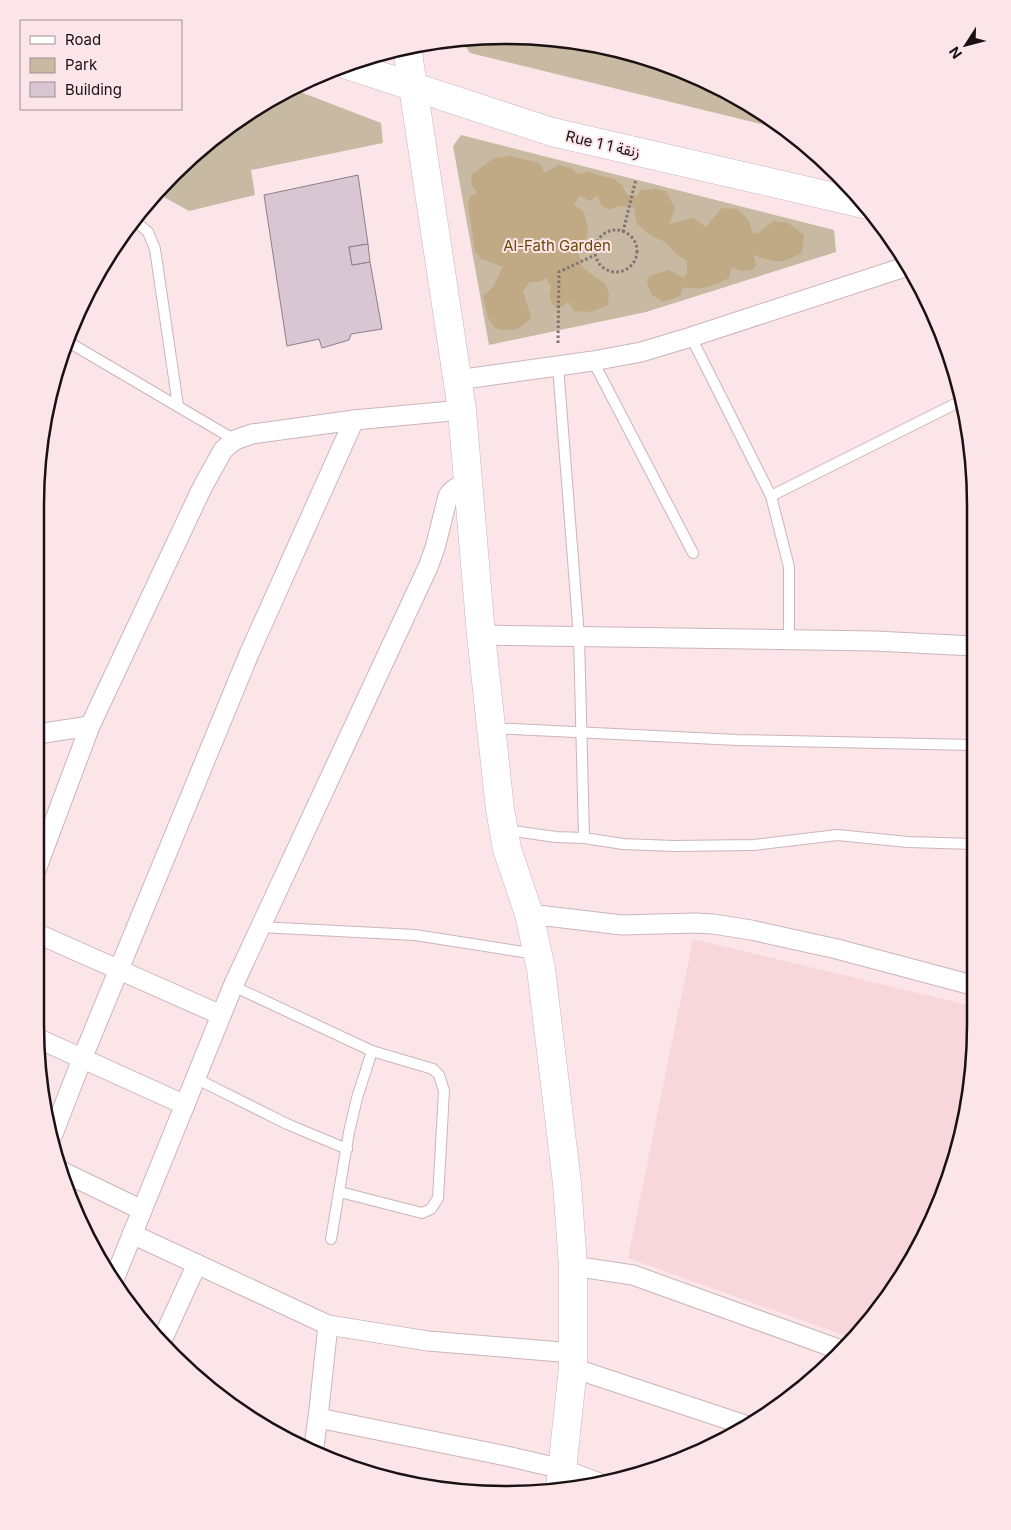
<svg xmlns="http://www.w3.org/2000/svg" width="1011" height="1530" font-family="Inter,'Noto Sans Arabic',sans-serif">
  <rect width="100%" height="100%" fill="#fce5e8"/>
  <polygon fill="#f7d7db" points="693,939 972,1006 972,1086 928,1232 859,1335 854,1339 628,1258"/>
  <g fill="#c8b9a2">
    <polygon points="475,36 567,39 657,60 741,98 785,130 470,53 460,38"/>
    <polygon points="290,88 381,123 383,143 251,170 255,195 189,211 155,192 219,132"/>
    <polygon points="461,135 834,230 836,252 646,312 489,345 453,146"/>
  </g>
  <path fill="#c0a985" d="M510,156L539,163L545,173L558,165L571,168L578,174L589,172L605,177L613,178L622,185L627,195L637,196L641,190L655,189L666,191L675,208L669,224L693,218L706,227L722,208L738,209L749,221L753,234L760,232L773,221L788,223L804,235L802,253C780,264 776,263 753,255L756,265L753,270L741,271L732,267L729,278C711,286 704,291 683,287L680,296L663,302L652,295L647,284L649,276L669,270L684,278L687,273V261L676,254L665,242L652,236L637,224L634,207L619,206L609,210L601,205L598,195L590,201L579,196L574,205L584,212C589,232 590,235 578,253L583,268L605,284L609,293L608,305L591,312L574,311L568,302L557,309C549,302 549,297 551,287L546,278L539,282H530L523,291L531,317C522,331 510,332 495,328L488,318L483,296L492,288L503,267L480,258L475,251L468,205L470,196L477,193L472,185L471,175L494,158Z"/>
  <g fill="#d8c7d3" stroke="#8e7e8a">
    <polygon points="358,175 368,244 349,247 352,265 370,262 382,329 351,334 349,340 322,348 319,339 287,346 264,195"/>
    <polygon points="368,244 370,262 352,265 349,247"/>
  </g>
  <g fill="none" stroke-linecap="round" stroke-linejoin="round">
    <g stroke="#cbb5b7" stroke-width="12">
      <g id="lane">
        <polyline points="135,221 148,232 155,249 178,406"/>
        <polyline points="691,337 771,496 789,567 789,640"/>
        <polyline points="70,343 235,440"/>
        <polyline points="593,361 693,553"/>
        <polyline points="558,366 579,637 584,838"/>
        <polyline points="771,496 963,400"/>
        <polyline points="491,728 737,740 974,745"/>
        <polyline points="506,830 556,837 584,838 623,844 674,846 754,845 837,835 908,842 973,844"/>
        <polyline points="260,927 415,935 536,954"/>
        <polyline points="233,986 372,1051 433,1069 439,1075 444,1091 438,1198 431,1209 422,1213 340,1192"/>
        <polyline points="195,1078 287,1124 347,1149"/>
        <polyline points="331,1239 349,1132 357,1098 372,1051"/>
      </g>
    </g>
    <g stroke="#cbb5b7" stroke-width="21">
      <g id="street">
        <polyline points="457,380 593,361 641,352 691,337 908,266"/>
        <polyline points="481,635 875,641 974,646"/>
        <polyline points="37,734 90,726"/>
        <polyline points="36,870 90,726 202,488 223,450 235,440 252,434 354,420 462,410"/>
        <polyline points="529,914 622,925 695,923 713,924 751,930 837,949 972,985"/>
        <polyline points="36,933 221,1015"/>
        <polyline points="37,1038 185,1105"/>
        <polyline points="53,1134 82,1059 249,654 354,420"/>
        <polyline points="59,1170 142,1210"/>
        <polyline points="132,1234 328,1325 428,1341 573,1353"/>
        <polyline points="573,1266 633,1275 841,1350"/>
        <path d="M113,1282L233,986L428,567L435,548L448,496C453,488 460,485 470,484"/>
        <polyline points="163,1338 197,1264"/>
        <polyline points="573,1368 748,1426"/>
        <polyline points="318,1418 511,1457 562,1469 602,1484"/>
        <polyline points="313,1452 318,1418 328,1325"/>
      </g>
    </g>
    <g stroke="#cbb5b7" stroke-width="29">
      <g id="secondary">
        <polyline points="407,47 462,410 481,635 500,809 507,849 529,914 541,969 567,1183 573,1266 573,1368 560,1488"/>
        <polyline points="347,65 552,132 864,204"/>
      </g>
    </g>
    <g stroke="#807173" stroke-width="3" stroke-dasharray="2.5 2.5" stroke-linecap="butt">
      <circle cx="616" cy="251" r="21"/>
      <polyline points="623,232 636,179"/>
      <polyline points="558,343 559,272 595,255"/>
    </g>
    <use href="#lane" stroke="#fff" stroke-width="10"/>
    <use href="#street" stroke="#fff" stroke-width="19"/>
    <use href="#secondary" stroke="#fff" stroke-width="28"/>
  </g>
  <g text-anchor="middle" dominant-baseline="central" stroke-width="4" stroke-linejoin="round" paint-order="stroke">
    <g font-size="15" fill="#191112" stroke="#fce5e8">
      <text transform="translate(603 144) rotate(13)">Rue 1 زنقة 1</text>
    </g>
    <g font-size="15" fill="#6a4908" stroke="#fce5e8">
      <text x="557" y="245">Al-Fath Garden</text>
    </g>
  </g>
  <path d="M0 0H1011V1530H0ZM505 44H506A461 461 0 0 1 967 505V1025A461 461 0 0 1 506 1486H505A461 461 0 0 1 44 1025V505A461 461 0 0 1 505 44Z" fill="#fce5e8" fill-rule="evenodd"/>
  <path fill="none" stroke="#191112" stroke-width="2.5" d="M505 44H506A461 461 0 0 1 967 505V1025A461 461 0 0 1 506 1486H505A461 461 0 0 1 44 1025V505A461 461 0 0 1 505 44Z"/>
  <rect x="20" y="20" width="162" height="90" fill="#fce5e8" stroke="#a19092"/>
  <rect x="30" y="36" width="25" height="8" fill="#ffffff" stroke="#a19092"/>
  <text x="65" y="45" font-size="15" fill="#191112">Road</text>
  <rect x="30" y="58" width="25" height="15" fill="#c8b9a2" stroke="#a19092"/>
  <text x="65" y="70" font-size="15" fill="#191112">Park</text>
  <rect x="30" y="82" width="25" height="15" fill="#d8c7d3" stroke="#a19092"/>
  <text x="65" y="95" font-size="15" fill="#191112">Building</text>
  <g transform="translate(966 45) rotate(234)" stroke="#fce5e8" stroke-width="4" paint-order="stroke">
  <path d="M0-4L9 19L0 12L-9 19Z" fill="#191112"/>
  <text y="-8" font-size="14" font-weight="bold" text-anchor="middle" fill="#191112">N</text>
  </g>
</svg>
